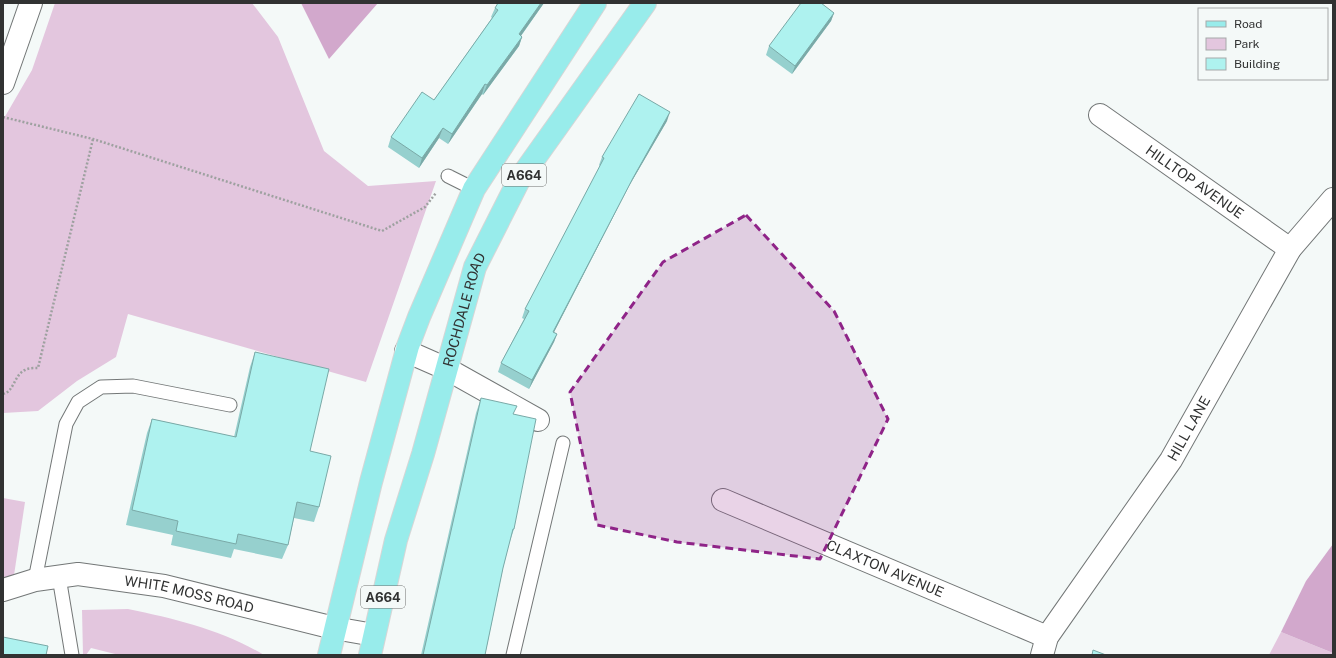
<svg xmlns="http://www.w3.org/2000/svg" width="1336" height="658" font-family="'Public Sans',sans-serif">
  <rect width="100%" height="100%" fill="#f4f9f8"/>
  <g fill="#e3c6de">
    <polygon points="55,3 252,3 278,37 324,151 368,186 436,181 366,382 128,314 116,357 77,381 38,411 3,413 3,120 32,70"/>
    <polygon points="3,498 25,502 13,582 3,585"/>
    <path d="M128,609C176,619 222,630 264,655H119L91,648L86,655H83L82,610Z"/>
    <polygon points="1281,632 1333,653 1333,655 1269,655"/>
  </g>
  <g fill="#d2a8cc">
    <polygon points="301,3 378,3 329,59"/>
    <polygon points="1333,544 1333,653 1281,632 1306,581"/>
  </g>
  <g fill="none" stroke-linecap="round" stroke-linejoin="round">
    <g stroke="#737777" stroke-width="15">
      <g id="service">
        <polyline points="448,176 474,189"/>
        <polyline points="59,577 72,655"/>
        <polyline points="35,580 66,424 78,402 101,387 133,386 230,405"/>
        <polyline points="513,655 563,443"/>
      </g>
    </g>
    <g stroke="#737777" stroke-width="24">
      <g id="minor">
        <polyline points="3,83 31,3"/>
        <path id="s1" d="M1100,115L1290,249"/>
        <polyline points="406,351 447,369 538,420"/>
        <path id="s2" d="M723,500L1047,637"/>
        <path id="s3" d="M3,590L35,580L78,574L164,586L334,628L374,635"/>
        <path id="s4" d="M1042,655L1047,637L1171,460L1290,249L1333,199"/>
      </g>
    </g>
    <g stroke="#d6d6d6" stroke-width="24">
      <g id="primary">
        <polyline points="329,655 371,482 408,346 419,317 474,189 595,3"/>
        <path id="s5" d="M370,655L396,540L423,454L475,267L519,180L645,3"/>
      </g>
    </g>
    <g stroke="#9ea1a0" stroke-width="2.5" stroke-dasharray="2 2" stroke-linecap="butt">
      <polyline points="3,117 93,139 382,231 425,207 436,193"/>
      <path d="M3,394C14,392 14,375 25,370C28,368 34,368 38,368L93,139"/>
    </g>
    <use href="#service" stroke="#fff" stroke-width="13"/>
    <use href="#minor" stroke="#fff" stroke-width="22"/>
    <use href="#primary" stroke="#98eceb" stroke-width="22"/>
  </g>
  <g fill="#96d0ce">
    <polygon points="498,3 544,3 521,36 522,37 519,46 483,95 482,94 448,144 439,138 419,168 388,147 391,137 434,100 492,18 491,17 495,8"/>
    <polygon points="834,13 831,21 792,74 766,55 769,46"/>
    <polygon points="667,121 629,186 554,332 557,334 554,342 529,389 498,372 501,363 524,319 522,318 525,309 600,166 599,165 602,157"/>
    <polygon points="255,352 310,451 319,507 314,522 294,518 288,545 282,559 234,549 231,558 171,545 173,535 126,525 147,433 152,419 234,437 250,367"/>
    <polygon points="481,398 514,415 514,529 509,544 503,568 485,655 421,655 476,413"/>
  </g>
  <g fill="#7aa9a7">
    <polygon points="541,3 544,3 515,44 519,34"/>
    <polygon points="834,13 831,21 792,74 795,66"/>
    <polygon points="522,37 519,46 483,95 487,85"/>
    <polygon points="485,84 482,94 448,144 452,134"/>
    <polygon points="670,112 667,121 629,186 550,340 553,332 633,178"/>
    <polygon points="443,128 439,138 419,168 422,158"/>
    <polygon points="557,334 554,342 529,389 532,380"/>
  </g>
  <g fill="#aef2ef" stroke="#7aa9a7">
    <polygon points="498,3 541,3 519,34 522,37 487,85 485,84 452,134 443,128 422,158 391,137 422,92 434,100 498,10 495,8"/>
    <polygon points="801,3 821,3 834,13 795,66 769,46"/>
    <polygon points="639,94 670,112 633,178 553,332 557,334 532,380 501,363 529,311 525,309 604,158 602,157"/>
    <polygon points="255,352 329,369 310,451 331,456 319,507 297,502 288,545 238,534 236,544 176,531 178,521 132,510 152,419 236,437"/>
    <polygon points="481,398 517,406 513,414 536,419 514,529 513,529 503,568 485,655 423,655"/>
    <polygon points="3,637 48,646 46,655 3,655"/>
    <polygon points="1093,650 1106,655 1092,655"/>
  </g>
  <path fill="#8f2488" fill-opacity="0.2" stroke="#8f2488" stroke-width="3" stroke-dasharray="8 5" stroke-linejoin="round" d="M746,215L834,311L888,419L820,559L677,542L597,525L570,392L663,262Z"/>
  <g text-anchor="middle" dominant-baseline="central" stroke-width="3.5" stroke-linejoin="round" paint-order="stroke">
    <g fill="#f4f9f8" stroke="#6c6e6d" stroke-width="1">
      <rect x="502" y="164" width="44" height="22" rx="3"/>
      <rect x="361" y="586" width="44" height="22" rx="3"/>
    </g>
    <g font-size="13" font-weight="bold" fill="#313232">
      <text x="524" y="175">A664</text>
      <text x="383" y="597">A664</text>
    </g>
    <g font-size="14" fill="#313232" stroke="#f4f9f8">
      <text stroke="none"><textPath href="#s1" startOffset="116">HILLTOP AVENUE</textPath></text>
      <text stroke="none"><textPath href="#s5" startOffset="358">ROCHDALE ROAD</textPath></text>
      <text stroke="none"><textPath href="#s4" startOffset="271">HILL LANE</textPath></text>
      <text stroke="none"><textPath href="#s2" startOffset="176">CLAXTON AVENUE</textPath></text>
      <text stroke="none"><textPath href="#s3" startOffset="190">WHITE MOSS ROAD</textPath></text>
    </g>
  </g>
  <rect width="1336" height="658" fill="none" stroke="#313232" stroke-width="8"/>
  <rect x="1198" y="8" width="130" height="72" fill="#f4f9f8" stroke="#a6a9a9"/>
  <rect x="1206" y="21" width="20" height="6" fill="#98eceb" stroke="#a6a9a9"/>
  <text x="1234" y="28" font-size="12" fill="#313232">Road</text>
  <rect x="1206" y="38" width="20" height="12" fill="#e3c6de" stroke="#a6a9a9"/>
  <text x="1234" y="48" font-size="12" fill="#313232">Park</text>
  <rect x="1206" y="58" width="20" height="12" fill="#aef2ef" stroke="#a6a9a9"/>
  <text x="1234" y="68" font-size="12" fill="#313232">Building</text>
</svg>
